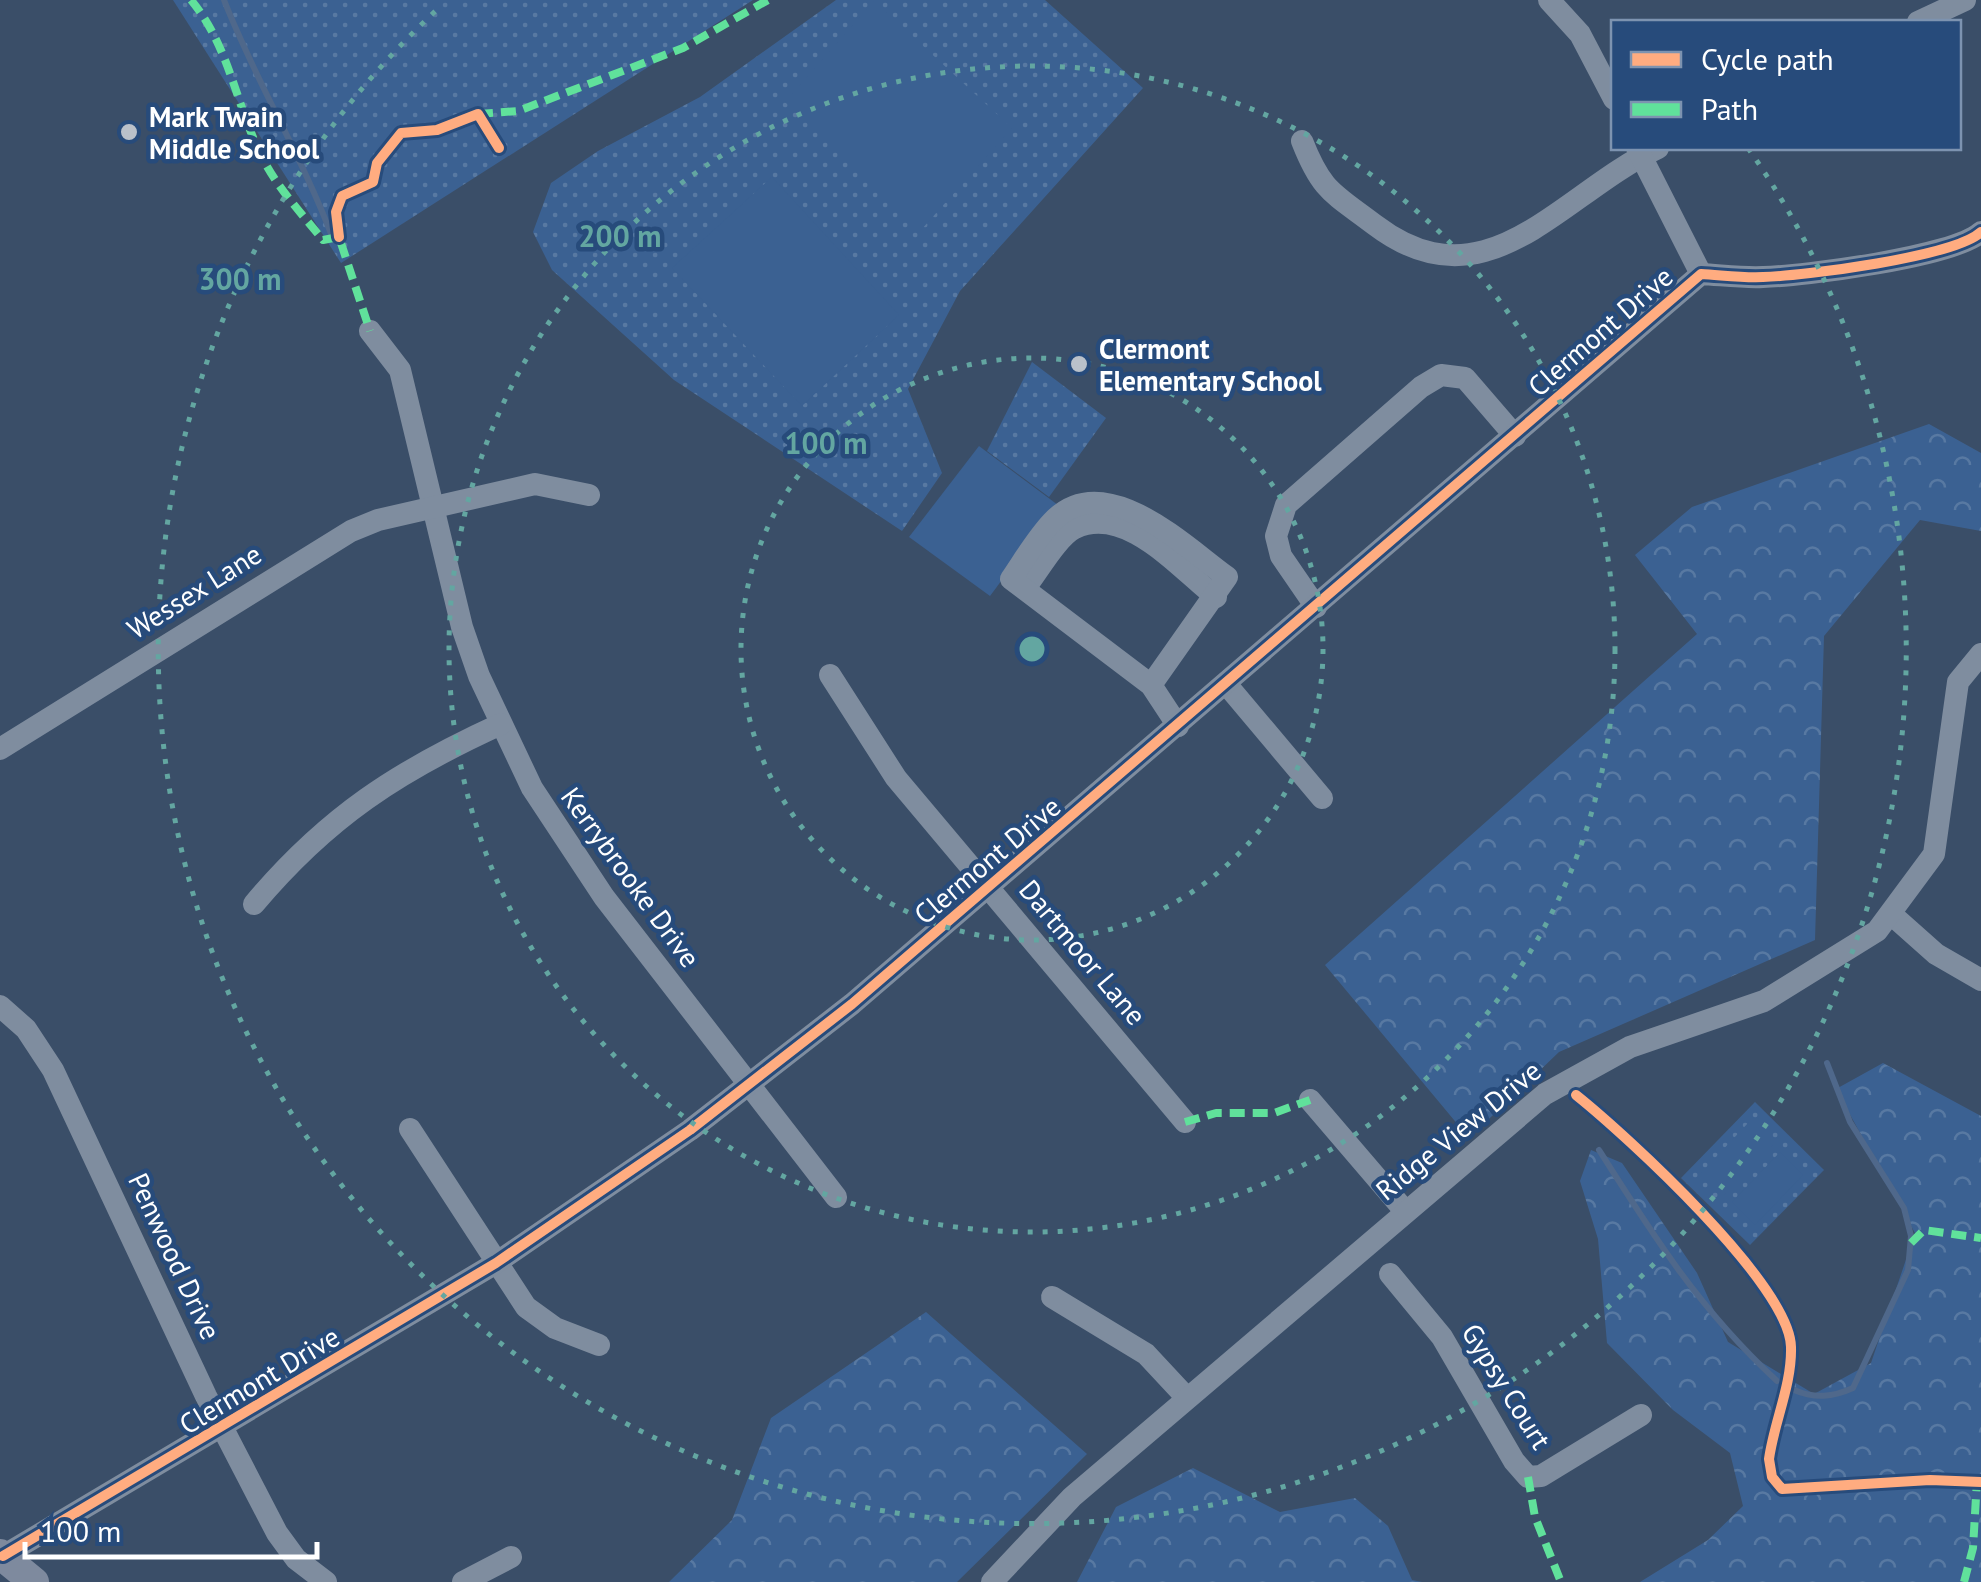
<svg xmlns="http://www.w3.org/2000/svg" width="1981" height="1582" font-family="'PT Sans',sans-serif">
  <defs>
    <pattern id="green-dots" width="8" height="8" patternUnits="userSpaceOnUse" patternTransform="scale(2.5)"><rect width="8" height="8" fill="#3b6192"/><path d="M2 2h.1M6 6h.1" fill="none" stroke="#5879a2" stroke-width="1.8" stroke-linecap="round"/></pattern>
    <pattern id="forest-crowns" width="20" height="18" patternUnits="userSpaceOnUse" patternTransform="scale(2.5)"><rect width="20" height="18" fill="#3b6192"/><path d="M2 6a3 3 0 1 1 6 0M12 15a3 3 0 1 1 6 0" fill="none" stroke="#5879a2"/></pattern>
  </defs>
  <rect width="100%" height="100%" fill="#3a4e68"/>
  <g fill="url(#green-dots)">
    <polygon points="173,0 753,0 341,263"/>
    <polygon points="836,0 1045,0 1143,88 960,291 908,389 942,473 902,531 674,380 552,270 533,232 551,183 598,151 700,97"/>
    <polygon points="1032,362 1106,418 1049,497 987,451"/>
    <polygon points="1755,1102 1824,1170 1750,1245 1681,1178"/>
  </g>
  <g fill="url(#forest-crowns)">
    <polygon points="1929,424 1981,453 1981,531 1920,520 1824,636 1815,940 1559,1052 1469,1138 1325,965 1697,634 1635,555 1692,507"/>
    <polygon points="1883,1063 1981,1116 1981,1582 1640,1582 1708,1540 1743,1506 1730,1453 1673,1410 1607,1343 1598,1239 1580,1181 1591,1150 1622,1163 1697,1273 1728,1342 1814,1394 1871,1363 1915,1233 1836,1089"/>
    <polygon points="926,1312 1087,1454 957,1582 669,1582 732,1520 771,1418"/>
    <polygon points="1193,1468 1280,1512 1355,1498 1388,1526 1412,1580 1422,1582 1077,1582 1116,1507"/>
  </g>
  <g fill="#3b6192">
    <polygon points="874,1 1012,128 921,230 785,102"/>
    <polygon points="772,177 899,315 802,406 672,268"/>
    <polygon points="979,446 1058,505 990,596 909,537"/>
    <polygon points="1749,1122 1773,1145 1724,1195 1701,1173"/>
    <polygon points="1780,1152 1803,1175 1755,1225 1732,1202"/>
  </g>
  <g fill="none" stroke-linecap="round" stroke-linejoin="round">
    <g stroke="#4f688b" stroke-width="6">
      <path d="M224,0C256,82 302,156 333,239"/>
      <path d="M1599,1150C1654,1237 1700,1310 1777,1381"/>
      <path d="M1794,1390C1815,1399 1833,1397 1853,1388L1908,1270L1911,1236L1904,1208L1850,1122L1827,1063"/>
    </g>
    <g stroke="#7f8d9f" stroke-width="22">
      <polyline points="1549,0 1580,34 1614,99"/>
      <polyline points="1918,22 1965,0"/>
      <path d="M1302,141C1322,192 1333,193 1375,225C1487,310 1560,194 1658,148"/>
      <polyline points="1637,148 1701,274"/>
      <polyline points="370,331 400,370 462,627 479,676 532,788 604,897 836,1197"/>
      <path d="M1025,588C1038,572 1057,537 1075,528C1126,504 1179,568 1216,597"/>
      <polyline points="1316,607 1281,556 1276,536 1286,505 1421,387 1441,375 1465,378 1515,436"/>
      <polyline points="830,675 896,778 1185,1122"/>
      <path d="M1151,685L1011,579C1024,560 1036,539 1052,522C1104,466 1185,547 1227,577L1151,685L1178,726"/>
      <polyline points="1227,685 1322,798"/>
      <polyline points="0,749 351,531 378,520 535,484 589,495"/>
      <path d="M254,904C327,817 398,771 501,724"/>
      <polyline points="1891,914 1936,954 1981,980"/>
      <polyline points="0,1006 26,1029 53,1070 206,1396 277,1533 296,1559 326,1582"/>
      <polyline points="1310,1100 1405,1211"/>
      <polyline points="410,1129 526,1307 555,1328 599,1345"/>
      <polyline points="1390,1274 1442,1337 1514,1461 1528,1477 1541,1476 1641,1415"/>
      <polyline points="1052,1297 1146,1354 1187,1398"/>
      <path d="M3,1556L496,1263L690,1130L852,1004L1701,274C1721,275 1742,278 1763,277C1803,276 1954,257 1981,232"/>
      <polyline points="463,1582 511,1557"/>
      <polyline points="992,1582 1072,1497 1545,1094 1630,1047 1764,1001 1877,931 1934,854 1958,682 1981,654"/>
    </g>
    <polyline stroke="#7e8a9e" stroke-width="30" points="0,1554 34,1582"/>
    <g stroke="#60e19b" stroke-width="8" stroke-dasharray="15 8" stroke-linecap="butt">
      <path d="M191,0C229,46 235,101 260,153C274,184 302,214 323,240L339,237L370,331"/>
      <polyline points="478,114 518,111 683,48 768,0"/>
      <polyline points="1185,1122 1216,1113 1274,1113 1310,1100"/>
      <polyline points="1911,1243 1924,1230 1981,1238"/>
      <polyline points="1528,1477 1535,1517 1561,1582"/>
      <polyline points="1964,1582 1973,1548 1977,1480"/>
    </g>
    <g stroke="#274b7b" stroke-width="16">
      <g id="cycleway">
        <polyline points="339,237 336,212 342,196 373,182 377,163 401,133 437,130 478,114 499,148"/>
        <path d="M1576,1095C1626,1135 1790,1285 1791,1347C1792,1385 1774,1422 1769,1459L1772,1477L1782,1489L1930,1480L1981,1482"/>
        <path d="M3,1556L496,1263L690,1130L852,1004L1701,274C1721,275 1742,278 1763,277C1803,276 1954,257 1981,232"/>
      </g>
    </g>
    <use href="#cycleway" stroke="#ffac80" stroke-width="10"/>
  </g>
  <g fill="none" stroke="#63a6a1" stroke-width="5" stroke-dasharray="5 10">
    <circle cx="1032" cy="649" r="291"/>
    <circle cx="1032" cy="649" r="583"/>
    <path d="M1748 148A874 874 0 1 1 442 5"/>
  </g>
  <g fill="#bac1ca" stroke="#274b7b" stroke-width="4">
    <circle cx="129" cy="132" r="10"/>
    <circle cx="1079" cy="364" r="10"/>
  </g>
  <g text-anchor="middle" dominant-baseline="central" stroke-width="9" stroke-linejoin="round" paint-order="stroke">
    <g font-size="28" font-weight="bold" fill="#fff" stroke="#274b7b" text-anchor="start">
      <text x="149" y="116">Mark Twain<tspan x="149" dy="32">Middle School</tspan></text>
      <text x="1099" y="348">Clermont<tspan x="1099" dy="32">Elementary School</tspan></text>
    </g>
    <g font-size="28" fill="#fff" stroke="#274b7b">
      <text transform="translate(1600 331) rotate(-41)">Clermont Drive</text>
      <text transform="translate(194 591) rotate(-32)">Wessex Lane</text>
      <text transform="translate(987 860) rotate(-40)">Clermont Drive</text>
      <text transform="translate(631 877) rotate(54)">Kerrybrooke Drive</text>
      <text transform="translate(1083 952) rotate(50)">Dartmoor Lane</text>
      <text transform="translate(1458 1130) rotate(-39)">Ridge View Drive</text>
      <text transform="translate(175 1256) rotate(65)">Penwood Drive</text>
      <text transform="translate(259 1380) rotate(-31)">Clermont Drive</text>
      <text transform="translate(1507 1386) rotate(58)">Gypsy Court</text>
    </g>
  </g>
  <circle cx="1032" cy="649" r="15" fill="#63a6a1" stroke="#274b7b" stroke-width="5"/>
  <g font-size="30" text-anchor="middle" font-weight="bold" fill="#63a6a1" stroke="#274b7b" stroke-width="9" stroke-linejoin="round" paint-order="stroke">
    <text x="620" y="247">200 m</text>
    <text x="240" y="290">300 m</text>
    <text x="826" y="454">100 m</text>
  </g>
  <rect x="1611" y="20" width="350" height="130" fill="#274b7b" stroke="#7d93b0" stroke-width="2.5"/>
  <rect x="1631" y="52" width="50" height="15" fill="#ffac80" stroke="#7d93b0" stroke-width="2.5"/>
  <text x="1701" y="70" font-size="30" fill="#ffffff">Cycle path</text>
  <rect x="1631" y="102" width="50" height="15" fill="#60e19b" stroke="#7d93b0" stroke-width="2.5"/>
  <text x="1701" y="120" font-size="30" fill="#ffffff">Path</text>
  <path d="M25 1542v15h292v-15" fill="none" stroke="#ffffff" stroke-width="5"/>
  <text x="40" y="1542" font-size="30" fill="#ffffff" stroke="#274b7b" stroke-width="8" paint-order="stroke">100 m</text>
</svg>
